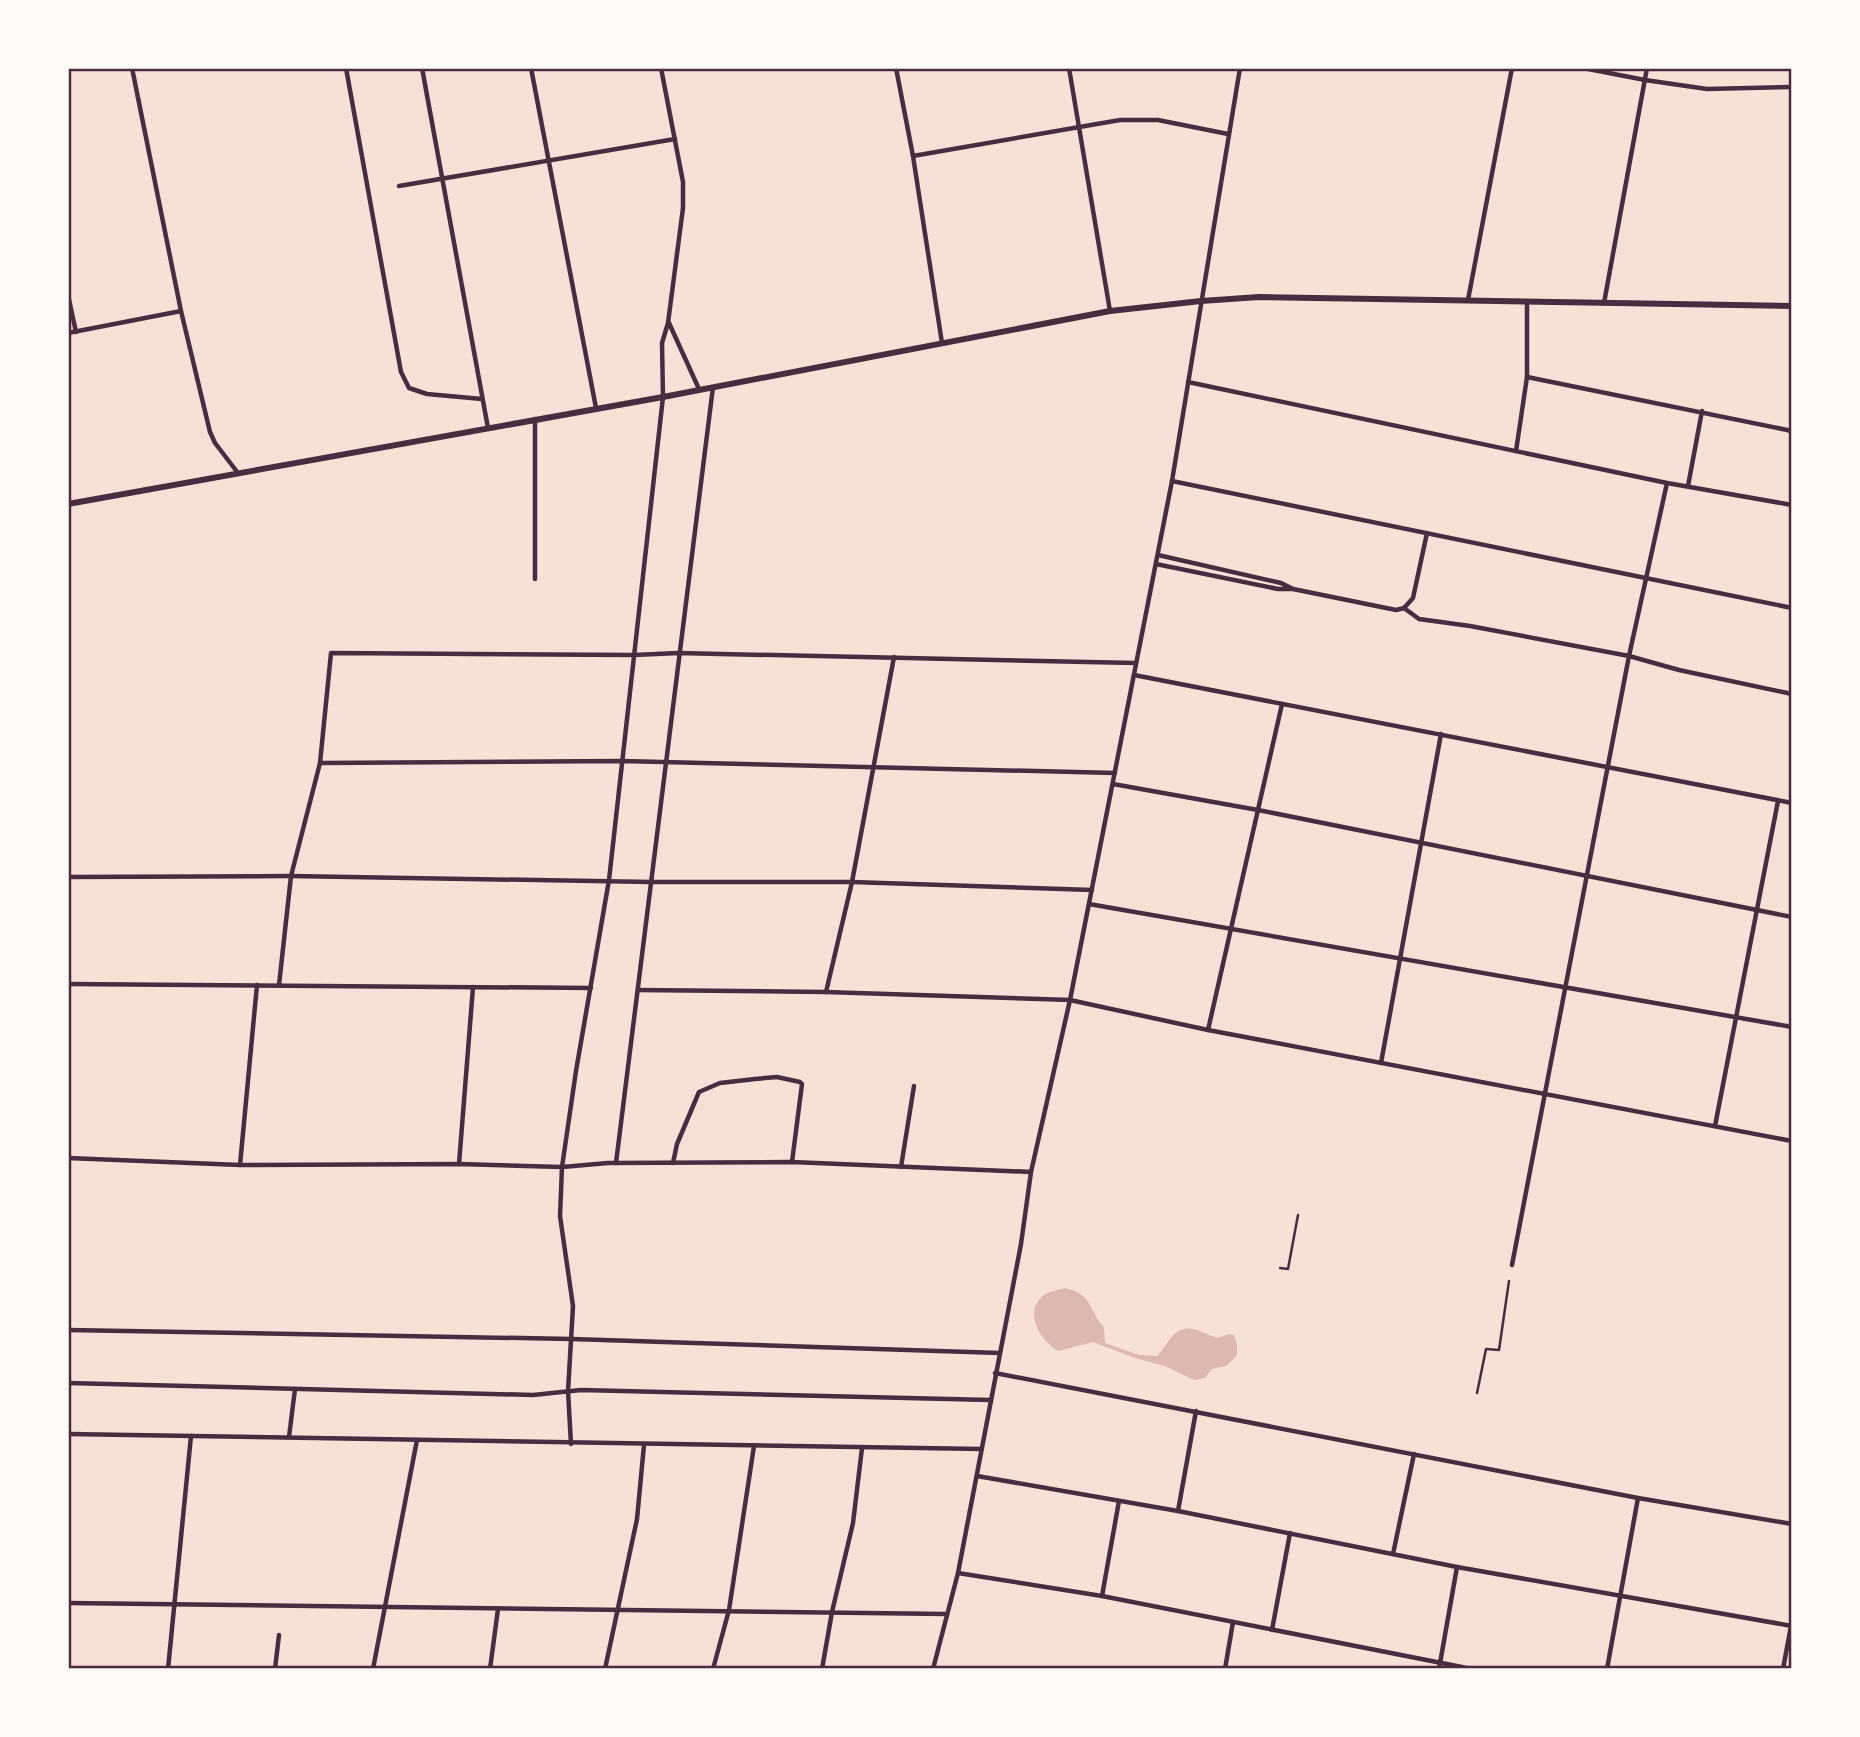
<svg xmlns="http://www.w3.org/2000/svg" width="1860" height="1737" font-family="'Sofia Sans Condensed',sans-serif">
  <rect width="100%" height="100%" fill="#f7e1d7"/>
  <path fill="#dcb8b0" d="M1065,1288C1093,1294 1088,1310 1104,1327L1105,1343L1139,1355L1157,1356C1163,1350 1165,1345 1171,1338C1185,1320 1200,1332 1217,1338L1229,1334L1234,1335L1237,1345V1355L1226,1366L1212,1369L1205,1378L1194,1380L1165,1366L1135,1358L1093,1342L1058,1351C1041,1341 1022,1312 1044,1295C1050,1291 1058,1290 1065,1288Z"/>
  <g fill="none" stroke-linecap="round" stroke-linejoin="round">
    <g stroke="#4a2c40" stroke-width="2.5">
      <polyline points="1280,1268 1288,1269 1298,1215"/>
      <polyline points="1477,1393 1486,1349 1499,1350 1509,1281"/>
    </g>
    <g stroke="#4a2c40" stroke-width="4.5">
      <polyline points="132,68 181,311 210,432 215,443 238,473"/>
      <polyline points="346,68 401,372 409,388 427,394 482,399"/>
      <polyline points="422,68 488,428"/>
      <polyline points="531,68 596,408"/>
      <polyline points="896,68 913,156 942,343"/>
      <polyline points="1069,68 1110,311"/>
      <polyline points="1583,68 1645,80 1707,89 1792,87"/>
      <polyline points="913,156 1120,120 1158,120 1228,134"/>
      <polyline points="399,186 675,139"/>
      <polyline points="68,295 76,332"/>
      <polyline points="1468,300 1512,68"/>
      <polyline points="1604,303 1647,68"/>
      <polyline points="669,323 699,389"/>
      <polyline points="68,333 181,311"/>
      <polyline points="1527,377 1792,431"/>
      <polyline points="1188,382 1667,483 1792,505"/>
      <polyline points="535,419 535,579"/>
      <polyline points="1516,451 1527,377 1527,301"/>
      <polyline points="1172,481 1792,608"/>
      <polyline points="1688,486 1702,411"/>
      <polyline points="1156,564 1278,589 1293,589 1281,583 1158,555"/>
      <polyline points="1293,589 1396,610 1404,608 1413,598 1427,533"/>
      <polyline points="1404,608 1419,619 1470,626 1629,656 1679,670 1792,694"/>
      <polyline points="1134,675 1792,803"/>
      <polyline points="320,763 622,761 1115,773"/>
      <polyline points="1113,784 1258,810 1792,917"/>
      <polyline points="68,877 291,876 651,882 852,882 1092,890"/>
      <polyline points="1089,904 1792,1027"/>
      <polyline points="68,984 591,988"/>
      <polyline points="279,985 291,876 320,763 331,653 634,655 678,653 1136,663"/>
      <polyline points="638,990 826,992 1070,1000 1208,1030 1792,1141"/>
      <polyline points="826,992 852,882 894,657"/>
      <polyline points="1208,1030 1282,704"/>
      <polyline points="1381,1063 1441,734"/>
      <polyline points="1715,1126 1778,801"/>
      <polyline points="68,1158 240,1165 459,1164 562,1167 608,1163 792,1162 1031,1172"/>
      <polyline points="616,1163 713,387"/>
      <polyline points="673,1163 677,1144 699,1092 720,1083 755,1079 777,1077 800,1082 802,1084 792,1162"/>
      <polyline points="459,1164 473,987"/>
      <polyline points="240,1165 257,985"/>
      <polyline points="901,1167 914,1086"/>
      <polyline points="1512,1265 1629,656 1667,483"/>
      <polyline points="68,1330 572,1339 1000,1353"/>
      <polyline points="995,1373 1638,1498 1792,1524"/>
      <polyline points="68,1383 533,1395 581,1390 990,1400"/>
      <polyline points="68,1434 982,1449"/>
      <polyline points="289,1437 295,1389"/>
      <polyline points="571,1444 568,1391 573,1306 560,1216 562,1167 576,1071 609,880 663,397 662,343 668,323 683,208 683,182 661,68"/>
      <polyline points="977,1476 1178,1511 1457,1567 1792,1626"/>
      <polyline points="1178,1511 1196,1411"/>
      <polyline points="1393,1554 1414,1454"/>
      <polyline points="958,1573 1102,1596 1472,1669"/>
      <polyline points="1102,1596 1119,1501"/>
      <polyline points="68,1603 947,1614"/>
      <polyline points="1272,1630 1290,1533"/>
      <polyline points="168,1669 191,1436"/>
      <polyline points="275,1669 279,1635"/>
      <polyline points="373,1669 417,1440"/>
      <polyline points="490,1669 498,1609"/>
      <polyline points="605,1669 637,1519 644,1445"/>
      <polyline points="713,1669 729,1610 754,1446"/>
      <polyline points="822,1669 832,1612 853,1523 862,1448"/>
      <polyline points="933,1669 958,1573 1021,1244 1031,1172 1070,1000 1172,481 1240,68"/>
      <polyline points="1225,1669 1233,1622"/>
      <polyline points="1439,1669 1457,1567"/>
      <polyline points="1607,1669 1638,1498"/>
      <polyline points="1783,1669 1791,1626"/>
    </g>
    <polyline stroke="#4a2c40" stroke-width="6" points="68,504 663,397 1110,311 1201,301 1259,297 1792,306"/>
  </g>
  <rect width="1860" height="1737" fill="none" stroke="#fffaf5" stroke-width="140"/>
  <rect x="70" y="70" width="1720" height="1597" fill="none" stroke="#4a2c40" stroke-width="2.5"/>
</svg>
